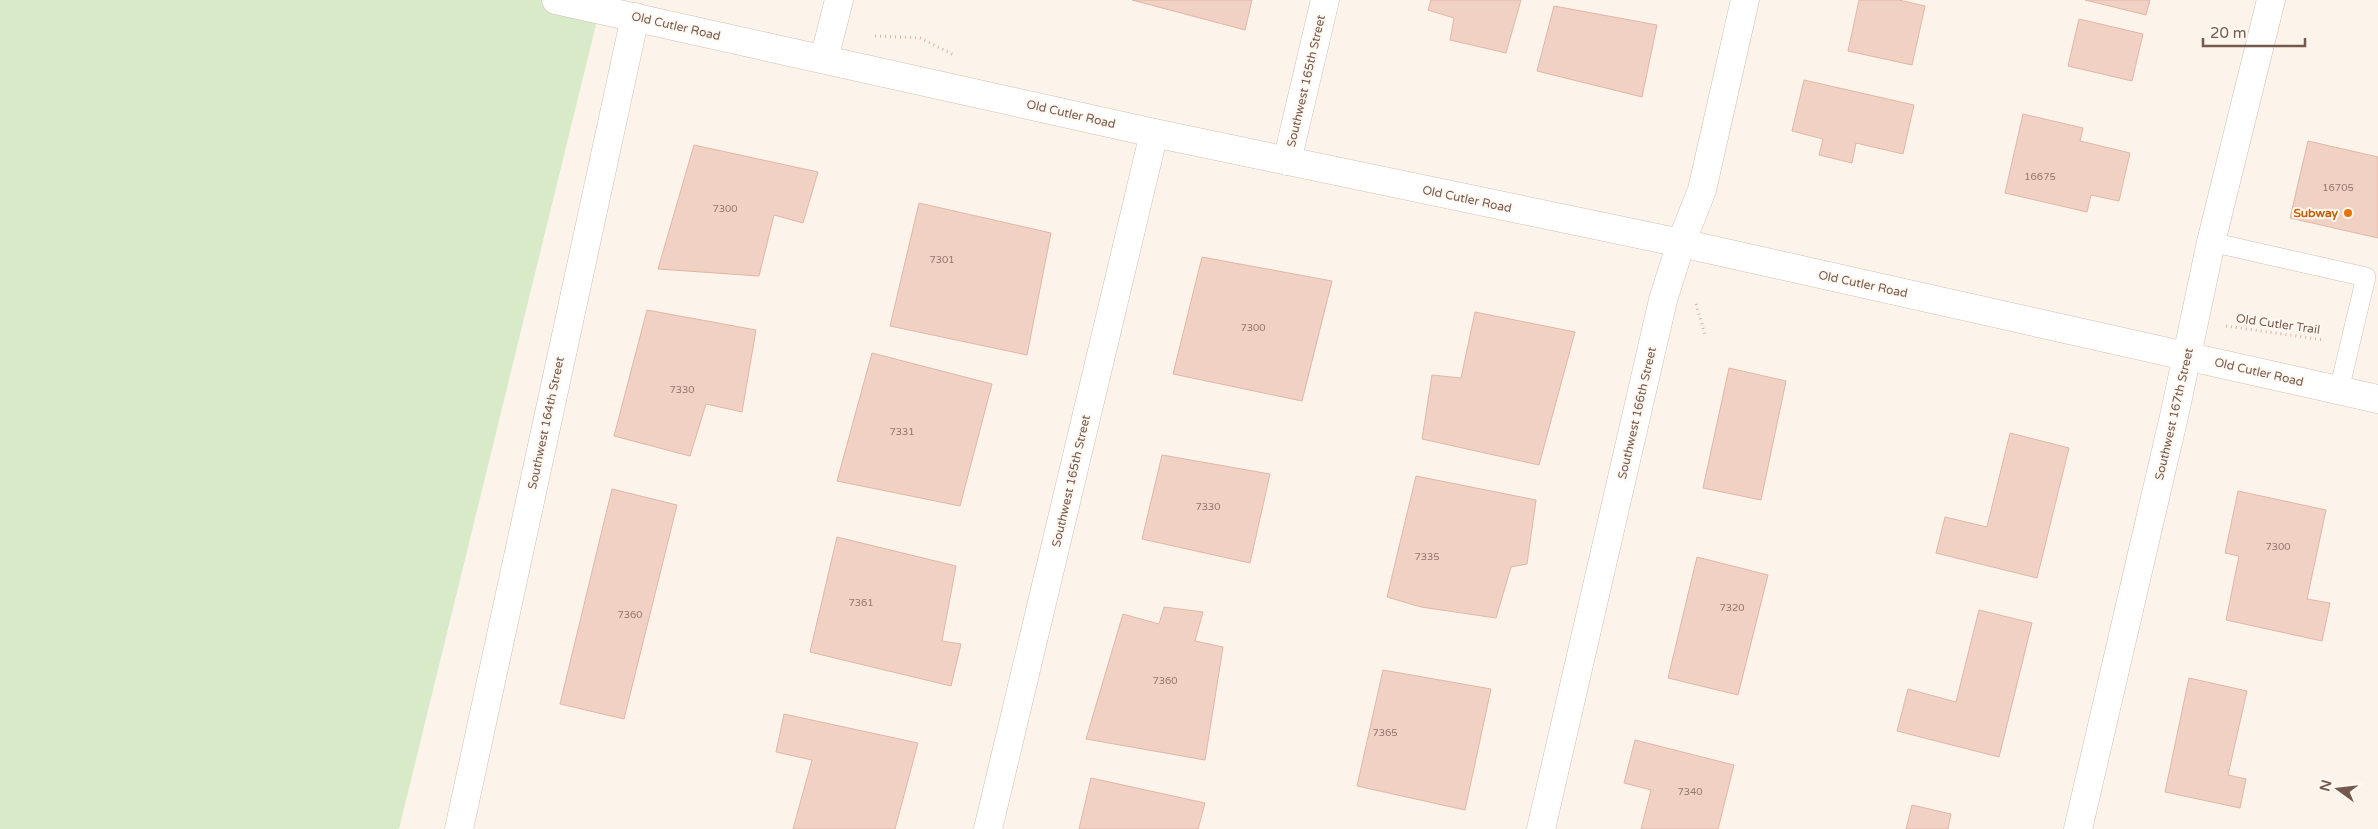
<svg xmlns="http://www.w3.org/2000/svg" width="2378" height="829" font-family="'Varela Round',sans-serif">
  <rect width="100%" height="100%" fill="#fcf4eb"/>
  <polygon fill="#d9eac9" points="0,0 602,0 399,829 0,829"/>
  <g fill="#f0d1c4" stroke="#e2b6a5">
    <polygon points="1132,0 1252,0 1245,30"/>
    <polygon points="1431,0 1521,0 1506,53 1450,40 1454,18 1428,10"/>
    <polygon points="1859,0 1899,0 1925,6 1912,65 1848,51"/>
    <polygon points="2085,0 2150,0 2146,15"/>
    <polygon points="1554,6 1657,25 1642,97 1537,71"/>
    <polygon points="2079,19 2143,34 2132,81 2068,66"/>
    <polygon points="1804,80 1914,105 1903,154 1856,143 1852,163 1819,155 1823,139 1792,131"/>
    <polygon points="2023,114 2083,128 2080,141 2130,153 2119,201 2091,195 2087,212 2005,193"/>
    <polygon points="2308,141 2378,157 2378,238 2290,218"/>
    <polygon points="694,145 818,172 803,223 774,215 759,276 658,269"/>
    <polygon points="919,203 1051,233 1027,355 890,326"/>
    <polygon points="1202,257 1332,281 1302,401 1173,374"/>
    <polygon points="647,310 756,330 742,412 706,404 690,456 614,436"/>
    <polygon points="1475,312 1575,332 1539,465 1422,439 1432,375 1461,378"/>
    <polygon points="872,353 992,384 960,506 837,481"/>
    <polygon points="1729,368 1786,381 1761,500 1703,488"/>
    <polygon points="2010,433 2069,448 2037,578 1936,553 1945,517 1987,527"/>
    <polygon points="1162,455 1270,474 1250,563 1142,539"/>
    <polygon points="1416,476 1536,500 1527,564 1511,567 1496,618 1421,607 1387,597"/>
    <polygon points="612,489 677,505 624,719 560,704"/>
    <polygon points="2238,491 2326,510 2307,599 2330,603 2322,641 2226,620 2239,556 2225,553"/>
    <polygon points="837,537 956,566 942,641 961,644 951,686 810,652"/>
    <polygon points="1697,557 1768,575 1738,695 1668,678"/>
    <polygon points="1164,607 1203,612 1195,641 1223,647 1205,760 1086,739 1123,614 1159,624"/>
    <polygon points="1979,610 2032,623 1999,757 1897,731 1908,689 1956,702"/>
    <polygon points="1383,670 1491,689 1465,810 1357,786"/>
    <polygon points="2189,678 2247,691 2228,775 2246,779 2240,808 2165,792"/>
    <polygon points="784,714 918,743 895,829 793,829 812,760 776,752"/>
    <polygon points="1635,740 1734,765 1718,829 1641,829 1651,790 1624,783"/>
    <polygon points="1091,778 1205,803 1198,829 1079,829"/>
    <polygon points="1912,805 1951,814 1948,829 1906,829"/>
  </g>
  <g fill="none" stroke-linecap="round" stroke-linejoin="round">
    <g stroke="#d0bdb3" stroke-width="20">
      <polyline id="lane" points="2211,242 2366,277 2339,390"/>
    </g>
    <g stroke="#d0bdb3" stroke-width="29">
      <g id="street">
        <polyline points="824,59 839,0"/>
        <polyline points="1287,161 1325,0"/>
        <polyline points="459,829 635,17"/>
        <polyline points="988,829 1154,133"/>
        <polyline points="1541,829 1663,300 1681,243 1702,190 1745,0"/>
        <polyline points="2078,829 2175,412 2211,242 2271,0"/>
      </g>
    </g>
    <g stroke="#d3bdb0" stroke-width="29">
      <polyline id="secondary" points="556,0 1154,133 1681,243 2378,399"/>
    </g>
    <g stroke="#d6b4a6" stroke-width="3" stroke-dasharray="1 4" stroke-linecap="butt">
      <polyline points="875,36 920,38 954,55"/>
      <polyline points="1696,304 1705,335"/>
      <polyline points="2226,326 2324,340"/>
    </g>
    <use href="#lane" stroke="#fff" stroke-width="19"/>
    <use href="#street" stroke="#fff" stroke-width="28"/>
    <use href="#secondary" stroke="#fff" stroke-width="28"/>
  </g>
  <circle fill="#e8710a" stroke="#fef8f1" stroke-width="2" cx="2348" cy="213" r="5"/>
  <g text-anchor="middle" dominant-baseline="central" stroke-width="4" stroke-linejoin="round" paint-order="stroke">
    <g font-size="10" fill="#94776c">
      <text x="2040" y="177">16675</text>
      <text x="2338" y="188">16705</text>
      <text x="725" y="209">7300</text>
      <text x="942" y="260">7301</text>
      <text x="1253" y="328">7300</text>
      <text x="682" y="390">7330</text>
      <text x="902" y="432">7331</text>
      <text x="1208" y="507">7330</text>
      <text x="2278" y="547">7300</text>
      <text x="1427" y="557">7335</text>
      <text x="861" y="603">7361</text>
      <text x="1732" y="608">7320</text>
      <text x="630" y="615">7360</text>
      <text x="1165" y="681">7360</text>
      <text x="1385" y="733">7365</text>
      <text x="1690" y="792">7340</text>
    </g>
    <g font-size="12" fill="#76594e" stroke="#fef8f1">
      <text transform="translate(676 26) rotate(13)">Old Cutler Road</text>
      <text transform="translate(1306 81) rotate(-77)">Southwest 165th Street</text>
      <text transform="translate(1071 114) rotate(13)">Old Cutler Road</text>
      <text transform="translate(1467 199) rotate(12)">Old Cutler Road</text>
      <text transform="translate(1863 284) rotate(12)">Old Cutler Road</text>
      <text transform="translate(2278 324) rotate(8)">Old Cutler Trail</text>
      <text transform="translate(2259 372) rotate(13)">Old Cutler Road</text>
      <text transform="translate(1637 413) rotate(-77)">Southwest 166th Street</text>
      <text transform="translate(2174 414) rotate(-77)">Southwest 167th Street</text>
      <text transform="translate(546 423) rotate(-78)">Southwest 164th Street</text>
      <text transform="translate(1071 481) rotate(-77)">Southwest 165th Street</text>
    </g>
    <g font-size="12" font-weight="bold" fill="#c56008" stroke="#fef8f1" text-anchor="end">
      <text x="2338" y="213">Subway</text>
    </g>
  </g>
  <g transform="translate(2338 789) rotate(285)" stroke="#fef8f1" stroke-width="4" paint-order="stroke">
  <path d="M0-4L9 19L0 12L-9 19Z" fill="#76594e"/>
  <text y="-8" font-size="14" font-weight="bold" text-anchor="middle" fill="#76594e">N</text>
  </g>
  <path d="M2203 38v8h102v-8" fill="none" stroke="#76594e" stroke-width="2.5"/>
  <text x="2210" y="38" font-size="15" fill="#76594e" stroke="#fef8f1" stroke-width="4" paint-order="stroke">20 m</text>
</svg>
